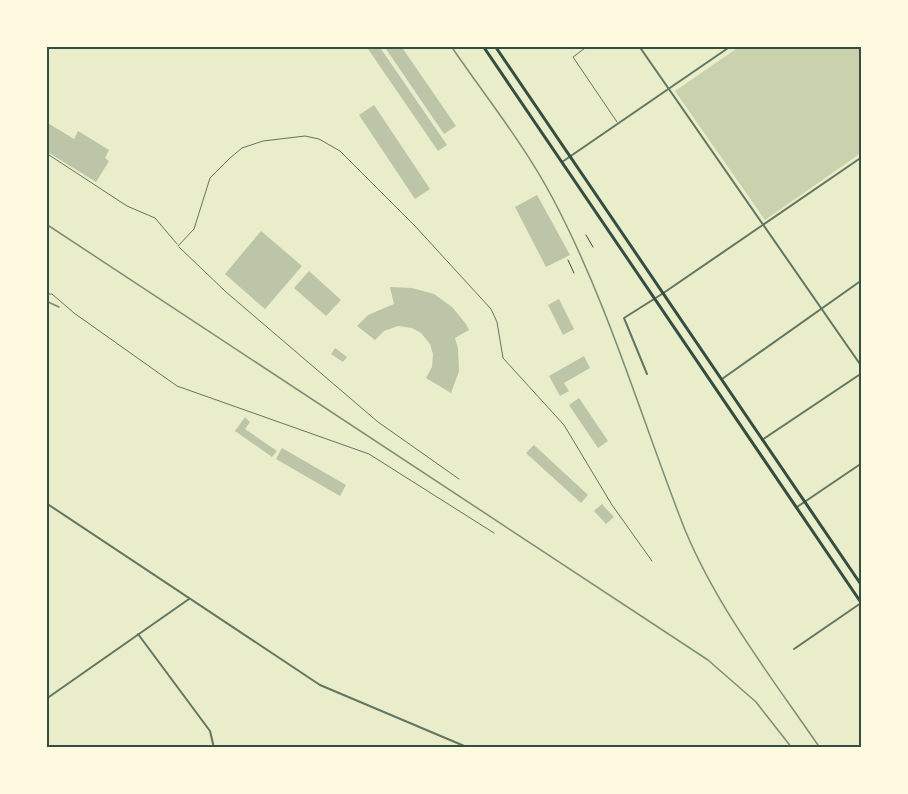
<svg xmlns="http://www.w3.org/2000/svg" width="908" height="794" font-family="'IBM Plex Sans',sans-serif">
  <rect width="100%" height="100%" fill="#e9edc9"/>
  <polygon fill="#cad2ad" points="739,47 861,47 861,153 765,220 675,91"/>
  <g fill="#bcc5a7">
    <polygon points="366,46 379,46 447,145 438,151"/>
    <polygon points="384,46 401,46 456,126 444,134"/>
    <polygon points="374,105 430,189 415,199 359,115"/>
    <polygon points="46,122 74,139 78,131 109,150 105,158 109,161 96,182 46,151"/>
    <polygon points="537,195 570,255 546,267 515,207"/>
    <polygon points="261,231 302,266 265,309 225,274"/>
    <polygon points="309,271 341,300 326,316 294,288"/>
    <polygon points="390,287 412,288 434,294 452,307 466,324 469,330 455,338 458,348 459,371 451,393 426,378 432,367 433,354 430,344 421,333 412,328 398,326 384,331 375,340 357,326 368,315 394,304"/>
    <polygon points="559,299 574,329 563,335 548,305"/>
    <polygon points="335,348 347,357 343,362 331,354"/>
    <polygon points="584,356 590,368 564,383 569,391 560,396 549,376"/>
    <polygon points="579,398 608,441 598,448 569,405"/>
    <polygon points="245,417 250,422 245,429 277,451 272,457 235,431"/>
    <polygon points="534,445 588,495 581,503 526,453"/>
    <polygon points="282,448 346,485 340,496 276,459"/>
    <polygon points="602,504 614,517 606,524 594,511"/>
  </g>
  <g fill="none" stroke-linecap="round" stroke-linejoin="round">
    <g stroke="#344e41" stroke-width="1">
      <polyline points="586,235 593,247"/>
      <polyline points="568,260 574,273"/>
    </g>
    <g stroke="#617663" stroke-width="1">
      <polyline points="588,46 573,57 617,122"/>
      <polyline points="46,153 127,206 155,218 177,244"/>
      <polyline points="178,246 194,229 210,178 230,158 242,148 263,141 305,136 319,139 340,151 415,226 491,309 497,322 503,358 564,425 612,505 652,561"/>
      <polyline points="179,247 226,292 378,422 459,479"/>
      <polyline points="46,294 52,294 74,313 177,386 369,454 494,533"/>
    </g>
    <g stroke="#617663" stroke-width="2">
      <polyline points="647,374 624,318 662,294"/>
      <polyline points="722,379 862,280"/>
      <polyline points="762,440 862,373"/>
      <polyline points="797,507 862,463"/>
      <polyline points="138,634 210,731 214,748"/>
      <polyline points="794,649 861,603"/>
    </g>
    <g stroke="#617663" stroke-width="2">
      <polyline points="639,46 862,367"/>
      <polyline points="562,162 731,46"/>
      <polyline points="662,294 862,157"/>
      <polyline points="46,503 320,685 469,748"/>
      <polyline points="46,699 189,599"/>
      <polyline points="46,742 50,748"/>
    </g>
    <g stroke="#344e41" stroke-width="3">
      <polyline points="483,46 862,604"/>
      <polyline points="495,46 862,586"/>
    </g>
    <g stroke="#7c8e77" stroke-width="1.5">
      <path d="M451,46C485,96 524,144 552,197C608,302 642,421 685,530C718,609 772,678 820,748"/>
      <polyline points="46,224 708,660 756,702 792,748"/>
      <polyline points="46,301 59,307"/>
    </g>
  </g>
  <rect width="908" height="794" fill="none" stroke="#fefae0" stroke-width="96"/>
  <rect x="48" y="48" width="812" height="698" fill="none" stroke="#344e41" stroke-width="2"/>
</svg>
